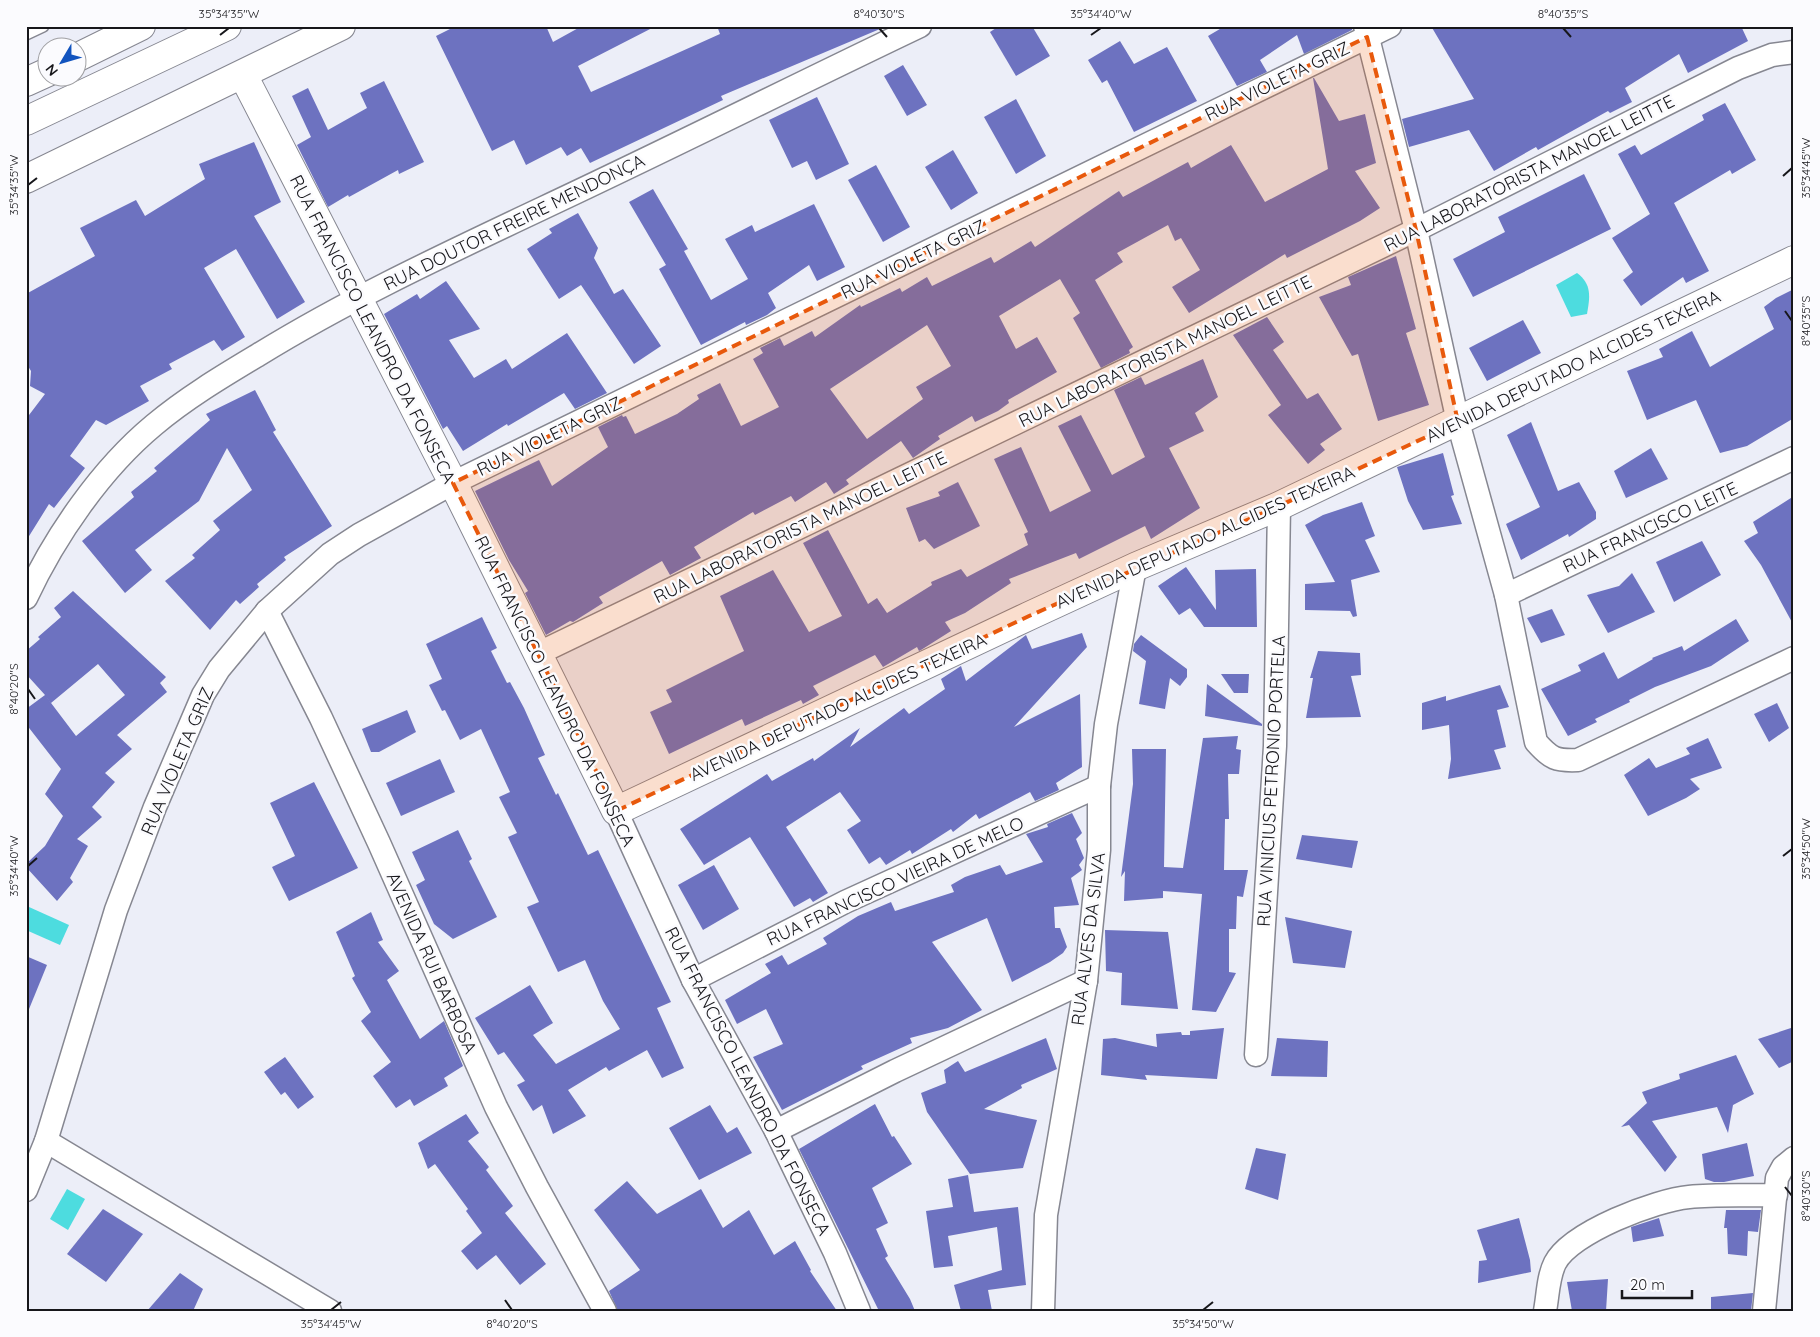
<svg xmlns="http://www.w3.org/2000/svg" width="1820" height="1337" font-family="Quicksand,sans-serif">
  <rect width="100%" height="100%" fill="#eceef8"/>
  <g fill="#4ddcdf">
    <path d="M1577,273C1592,284 1590,297 1587,314L1571,317L1556,285Z"/>
    <polygon points="29,907 69,925 60,945 26,930 26,914"/>
    <polygon points="67,1189 85,1199 68,1230 50,1219"/>
  </g>
  <g fill="#6d72c0" fill-rule="evenodd">
    <polygon points="456,26 546,26 553,42 582,26 656,26 578,66 591,92 720,34 717,26 887,26 721,96 723,100 590,163 581,148 567,156 561,147 526,165 514,140 492,151 436,36"/>
    <polygon points="999,26 1032,26 1050,56 1016,76 990,32"/>
    <polygon points="1225,26 1352,26 1352,30 1304,54 1297,35 1260,60 1267,72 1237,86 1208,36"/>
    <polygon points="1431,26 1741,26 1748,41 1688,73 1679,54 1625,88 1632,102 1610,113 1608,111 1538,150 1536,147 1494,171 1469,130 1409,147 1402,119 1474,99"/>
    <polygon points="1120,41 1134,64 1167,47 1197,101 1134,132 1107,80 1102,83 1088,60"/>
    <polygon points="903,65 927,105 907,116 884,76"/>
    <path d="M1313,78H1314L1339,121L1365,114L1376,163L1355,171L1380,208L1360,221L1287,258L1285,254L1189,313L1172,287L1200,270L1181,238L1175,241L1168,225L1117,253L1123,262L1095,280L1133,347L1129,350L1130,353L1101,368L1073,318L1080,313L1060,279L999,316L1016,349L1037,337L1057,372L1008,400L1009,403L998,411L975,422L972,416L938,436L940,439L913,458L901,441L846,480L849,484L834,494L826,482L795,502L791,496L755,515L753,512L694,547L701,558L670,575L662,561L599,597L603,603L573,622L570,621L546,635L525,593L528,591L509,560L475,491L539,460L552,486L608,447L598,427L622,415L623,417L626,416L635,434L677,414L699,399L697,395L720,383L741,426L779,407L753,359L763,353L760,348L780,338L784,346L812,331L815,337L860,305L861,307L900,288L902,292L927,277L932,286L991,257L994,263L1031,241L1035,247L1119,191L1123,197L1188,162L1191,168L1231,145L1265,202L1328,169ZM927,325L951,366L916,387L923,399L867,439L830,389Z"/>
    <polygon points="384,81 424,162 399,174 398,170 349,197 348,195 328,207 297,145 311,137 292,96 308,88 328,130 367,108 360,93"/>
    <polygon points="817,97 849,164 816,180 807,161 792,168 769,120"/>
    <polygon points="1016,99 1046,156 1016,174 984,117"/>
    <polygon points="1725,103 1756,160 1732,174 1730,170 1674,203 1709,271 1686,283 1683,277 1641,306 1623,280 1633,272 1612,238 1650,214 1618,154 1635,145 1641,155 1704,120 1702,115"/>
    <polygon points="254,142 281,202 254,216 305,302 277,319 236,249 204,268 245,337 222,351 214,340 169,364 172,369 140,386 149,401 106,425 96,420 70,456 85,468 54,508 49,504 26,541 26,419 45,394 30,386 31,371 26,363 26,294 95,256 80,228 136,200 145,216 205,179 199,164"/>
    <polygon points="953,150 978,193 951,210 925,167"/>
    <polygon points="876,165 910,227 883,242 848,180"/>
    <polygon points="1584,174 1611,229 1473,297 1453,259 1505,232 1498,217"/>
    <polygon points="653,189 688,249 684,251 711,300 748,279 725,239 752,225 755,232 814,204 845,267 817,281 809,265 768,293 776,308 767,315 746,325 745,322 701,345 659,269 666,265 629,202"/>
    <polygon points="578,213 598,248 594,258 614,294 623,289 661,346 634,364 581,285 559,299 527,249 552,233 549,229"/>
    <polygon points="1396,256 1416,329 1406,333 1429,405 1378,421 1358,354 1352,356 1319,297 1351,285 1348,277"/>
    <polygon points="446,281 480,329 449,340 474,378 506,359 512,369 567,333 607,393 575,409 564,393 508,426 507,424 463,451 447,426 443,429 384,314 417,294 420,299"/>
    <polygon points="1794,289 1794,418 1747,446 1720,453 1696,400 1647,420 1627,371 1663,357 1659,349 1692,331 1710,367 1774,329 1764,307 1776,298"/>
    <polygon points="1267,317 1284,342 1273,350 1307,399 1318,393 1342,429 1320,444 1325,450 1308,464 1268,415 1281,405 1233,335"/>
    <polygon points="1523,320 1541,353 1487,381 1469,348"/>
    <polygon points="1203,359 1218,397 1195,413 1204,431 1169,448 1200,508 1151,539 1145,526 1079,559 1076,553 1009,579 1011,583 965,613 945,622 951,631 921,650 919,651 917,647 883,667 875,655 813,686 819,695 803,704 801,700 745,726 742,719 669,754 650,712 672,702 666,690 744,651 720,596 773,570 809,632 842,616 803,543 828,530 868,604 877,598 887,613 932,585 931,582 961,569 967,577 1028,545 1024,534 1028,532 994,459 1021,447 1050,512 1091,491 1058,426 1081,415 1112,475 1145,457 1114,390 1141,377 1145,385"/>
    <polygon points="255,390 276,430 273,432 332,526 284,557 286,560 257,584 259,587 240,604 236,600 210,630 165,581 195,558 192,555 220,530 213,521 252,490 227,448 199,501 135,550 152,570 125,593 82,541 134,497 131,492 157,471 154,468 210,420 206,414"/>
    <polygon points="1531,422 1558,491 1579,482 1596,512 1596,519 1569,537 1568,534 1521,560 1506,524 1540,507 1507,435"/>
    <polygon points="1651,448 1668,479 1626,498 1614,471"/>
    <polygon points="1443,453 1454,495 1451,496 1462,524 1423,530 1408,501 1397,467"/>
    <polygon points="958,482 980,526 934,549 925,539 919,542 906,508 940,496 938,492"/>
    <polygon points="1794,496 1794,626 1761,565 1744,541 1758,533 1753,522"/>
    <polygon points="1362,502 1375,536 1365,540 1380,572 1351,580 1357,616 1353,617 1350,611 1305,610 1305,584 1335,582 1305,525 1323,515"/>
    <polygon points="1702,541 1721,575 1674,602 1656,562"/>
    <polygon points="1186,567 1216,610 1215,570 1256,569 1257,627 1204,627 1190,608 1179,615 1158,586"/>
    <polygon points="1632,573 1655,612 1608,633 1587,595 1619,586"/>
    <path d="M73,591L166,677L160,683L167,692L117,735L132,749L105,773L115,782L92,807L102,817L77,839L88,846L70,878L73,882L57,901L26,867V864L45,846L63,816L45,794L61,769L26,724V709L45,695L26,674V651L40,639L38,637L61,617L54,608ZM98,664L125,695L76,736L45,695L51,703Z"/>
    <polygon points="1552,609 1565,635 1541,643 1527,618"/>
    <polygon points="482,617 497,648 491,651 507,683 510,682 524,708 545,755 538,758 556,795 558,793 588,855 598,850 671,1002 657,1008 684,1068 662,1078 647,1050 609,1071 606,1067 568,1090 586,1116 553,1134 542,1105 533,1111 517,1085 525,1081 504,1052 498,1055 475,1018 530,985 553,1023 533,1035 556,1064 620,1029 603,1001 585,960 558,972 527,907 539,902 508,837 517,833 499,797 510,792 481,729 460,740 445,710 442,711 429,685 442,679 426,644"/>
    <polygon points="1736,619 1749,641 1711,666 1655,687 1629,700 1630,702 1595,719 1597,722 1568,736 1541,689 1581,671 1578,665 1604,652 1618,679 1653,659 1652,658 1682,646 1684,651"/>
    <polygon points="1082,633 1087,647 1014,727 1080,694 1082,767 1056,783 1059,790 1035,801 1030,792 979,819 976,814 953,832 951,829 912,854 910,850 886,865 880,857 869,864 847,830 861,821 840,792 786,827 828,893 813,902 810,898 794,907 750,837 704,865 680,829 767,774 772,781 813,758 814,761 860,728 850,747 904,708 909,714 945,689 941,679 961,666 966,681 1026,635 1032,649"/>
    <polygon points="1141,635 1187,669 1187,677 1180,686 1170,678 1165,709 1139,704 1146,661 1133,651 1134,644"/>
    <polygon points="1318,651 1360,653 1361,675 1351,676 1361,717 1306,718 1313,678 1310,678"/>
    <polygon points="1221,674 1249,674 1248,693 1234,693"/>
    <polygon points="1207,684 1262,724 1262,726 1205,716"/>
    <polygon points="1500,685 1509,707 1497,710 1506,747 1494,750 1501,769 1448,779 1451,759 1449,725 1422,730 1422,703 1446,696 1446,701"/>
    <polygon points="1777,703 1789,728 1769,742 1754,714"/>
    <polygon points="407,710 416,732 379,752 371,752 362,729"/>
    <polygon points="1238,736 1236,749 1241,750 1239,774 1228,774 1229,819 1225,819 1224,870 1248,870 1243,897 1237,896 1236,929 1229,929 1229,972 1236,973 1216,1012 1192,1010 1202,894 1163,891 1163,898 1124,901 1125,871 1121,877 1133,784 1132,749 1166,749 1164,867 1183,868 1203,738"/>
    <polygon points="1708,738 1722,768 1690,779 1700,789 1686,798 1648,816 1624,775 1649,758 1656,768 1690,754 1686,748"/>
    <polygon points="440,759 455,792 401,816 386,783"/>
    <polygon points="314,782 358,868 289,901 272,867 295,856 270,803"/>
    <polygon points="1072,813 1082,833 1076,839 1084,858 1079,865 1082,870 1071,878 1079,905 1054,907 1055,928 1060,928 1067,947 1063,953 1050,962 1012,982 987,918 932,942 982,1010 948,1028 910,1038 912,1043 861,1066 863,1069 782,1110 753,1057 783,1044 766,1009 737,1024 725,1000 771,973 765,964 782,955 788,965 827,944 823,938 858,916 891,902 895,911 954,892 951,885 965,877 1000,865 1006,875 1043,862 1026,834 1048,827 1047,824"/>
    <polygon points="458,830 472,859 469,861 497,917 453,939 434,924 416,885 425,880 412,852"/>
    <polygon points="1302,835 1358,841 1352,868 1296,859"/>
    <polygon points="714,865 739,909 703,930 678,885"/>
    <polygon points="371,912 383,940 378,942 399,971 387,980 420,1039 444,1021 463,1066 444,1078 448,1086 414,1106 410,1099 396,1108 373,1076 391,1062 361,1021 371,1012 352,978 355,976 336,932"/>
    <polygon points="1285,917 1352,931 1345,968 1293,963"/>
    <polygon points="1105,930 1168,932 1178,1009 1121,1005 1122,973 1106,971"/>
    <polygon points="26,956 47,965 27,1014 26,1014"/>
    <polygon points="1794,1027 1794,1061 1779,1068 1758,1039"/>
    <polygon points="1224,1028 1217,1079 1145,1075 1147,1080 1101,1075 1103,1039 1115,1038 1157,1047 1156,1034 1181,1032 1182,1035 1190,1035 1190,1031"/>
    <polygon points="1046,1038 1057,1069 1021,1085 1022,1088 984,1109 1037,1120 1023,1168 970,1174 927,1112 921,1093 946,1083 944,1070 958,1061 965,1072"/>
    <polygon points="1277,1038 1328,1041 1327,1077 1271,1076"/>
    <polygon points="1736,1055 1754,1094 1733,1105 1728,1133 1717,1107 1652,1121 1677,1157 1665,1172 1629,1125 1621,1127 1647,1103 1642,1092 1680,1079 1679,1074"/>
    <polygon points="285,1057 314,1097 298,1109 285,1092 281,1095 264,1072"/>
    <polygon points="875,1104 892,1137 894,1136 912,1164 872,1188 888,1223 876,1229 888,1256 885,1258 910,1299 915,1311 879,1311 799,1149"/>
    <polygon points="710,1105 727,1133 737,1127 752,1153 699,1180 669,1128"/>
    <polygon points="466,1114 479,1133 468,1141 489,1167 486,1170 513,1206 505,1213 546,1264 520,1285 496,1255 477,1270 461,1251 482,1233 466,1211 468,1209 435,1164 428,1169 418,1143"/>
    <polygon points="1747,1143 1754,1176 1724,1182 1714,1182 1705,1179 1702,1154"/>
    <polygon points="1256,1148 1286,1154 1278,1200 1245,1189"/>
    <polygon points="968,1175 974,1212 1018,1207 1026,1285 988,1290 992,1311 961,1311 954,1285 1002,1270 997,1227 948,1236 953,1266 934,1268 926,1211 953,1207 948,1179"/>
    <polygon points="627,1181 657,1214 701,1189 723,1228 749,1210 774,1255 795,1241 811,1270 810,1271 837,1311 618,1311 609,1291 640,1270 594,1210"/>
    <polygon points="103,1209 143,1234 106,1282 67,1254"/>
    <polygon points="1726,1210 1761,1210 1758,1232 1748,1231 1747,1256 1728,1254 1727,1228 1724,1228"/>
    <polygon points="1519,1218 1530,1260 1531,1272 1478,1283 1479,1261 1487,1260 1477,1230"/>
    <polygon points="1659,1218 1664,1236 1633,1242 1631,1227"/>
    <polygon points="180,1273 203,1289 193,1311 147,1311"/>
    <polygon points="1608,1279 1606,1311 1572,1311 1567,1282"/>
    <polygon points="1753,1293 1751,1311 1711,1311 1711,1297"/>
  </g>
  <g fill="none" stroke-linecap="round" stroke-linejoin="round">
    <g stroke="#868791" stroke-width="14">
      <polyline id="lane" points="26,34 43,26"/>
    </g>
    <g stroke="#868791" stroke-width="25">
      <g id="street">
        <path d="M1365,26L1416,230L1458,422L1506,595L1536,742C1551,759 1556,761 1578,760L1794,658"/>
        <polyline points="1506,595 1794,458"/>
        <path d="M26,598C55,536 101,469 154,425C186,398 223,376 258,355C349,299 446,254 543,208C669,149 794,86 920,26"/>
        <polyline points="267,611 321,718 379,843 496,1107 537,1187 605,1311"/>
        <polyline points="537,654 1416,230 1738,68 1772,55 1794,52"/>
        <polyline points="616,811 693,980 776,1131 835,1253 859,1311"/>
        <polyline points="693,980 845,902 1099,786"/>
        <polyline points="1256,1055 1275,746 1279,506"/>
        <polyline points="776,1131 895,1071 1086,981"/>
        <polyline points="46,1141 330,1311"/>
        <polyline points="26,1190 46,1141 116,910 155,807 203,695 219,669 267,611 330,554 359,535 453,483 1390,26"/>
        <polyline points="1043,1311 1046,1215 1086,981 1099,850 1099,786 1106,724 1135,567"/>
        <path d="M1545,1311C1548,1295 1548,1277 1555,1263C1571,1232 1656,1200 1689,1197C1718,1194 1748,1196 1776,1195"/>
        <polyline points="1764,1311 1777,1178 1783,1167 1794,1158"/>
      </g>
    </g>
    <g stroke="#868791" stroke-width="30">
      <g id="secondary">
        <polyline points="243,75 453,483 616,811 1029,616 1135,567 1279,506 1794,260"/>
        <polyline points="26,179 341,26"/>
      </g>
    </g>
    <g stroke="#868791" stroke-width="30">
      <g id="highway">
        <polyline points="78,57 141,26"/>
        <polyline points="26,82 48,72"/>
        <polyline points="26,121 227,26"/>
      </g>
    </g>
    <use href="#lane" stroke="#fff" stroke-width="11"/>
    <use href="#street" stroke="#fff" stroke-width="22"/>
    <use href="#secondary" stroke="#fff" stroke-width="28"/>
    <use href="#highway" stroke="#fff" stroke-width="28"/>
  </g>
  <path fill="#e8590c" fill-opacity="0.2" stroke="#e8590c" stroke-width="4" stroke-dasharray="10 6" stroke-linejoin="round" d="M1367,37L1416,230L1458,422L1279,506L1029,616L616,811L453,483Z"/>
  <path fill="none" stroke="#17171b" stroke-width="2" d="M879,28L887,37M1563,28L1571,37M220,35L229,28M1091,35L1101,28M1783,176L1792,168M28,185L37,178M1785,311L1792,321M28,689L35,699M1783,856L1792,849M28,866L37,858M1785,1187L1792,1196M505,1300L512,1310M331,1310L341,1302M1203,1310L1213,1302"/>
  <g text-anchor="middle" dominant-baseline="central" stroke-width="5" stroke-linejoin="round" paint-order="stroke">
    <g font-size="18" fill="#17171b" stroke="#fbfbfe">
      <text transform="translate(1277 81) rotate(-26)">RUA VIOLETA GRIZ</text>
      <text transform="translate(1529 173) rotate(-27)">RUA LABORATORISTA MANOEL LEITTE</text>
      <text transform="translate(514 222) rotate(-26)">RUA DOUTOR FREIRE MENDONÇA</text>
      <text transform="translate(913 259) rotate(-26)">RUA VIOLETA GRIZ</text>
      <text transform="translate(373 329) rotate(63)">RUA FRANCISCO LEANDRO DA FONSECA</text>
      <text transform="translate(1165 351) rotate(-26)">RUA LABORATORISTA MANOEL LEITTE</text>
      <text transform="translate(1573 366) rotate(-26)">AVENIDA DEPUTADO ALCIDES TEXEIRA</text>
      <text transform="translate(549 436) rotate(-26)">RUA VIOLETA GRIZ</text>
      <text transform="translate(800 527) rotate(-26)">RUA LABORATORISTA MANOEL LEITTE</text>
      <text transform="translate(1650 527) rotate(-25)">RUA FRANCISCO LEITE</text>
      <text transform="translate(1205 537) rotate(-24)">AVENIDA DEPUTADO ALCIDES TEXEIRA</text>
      <text transform="translate(555 691) rotate(64)">RUA FRANCISCO LEANDRO DA FONSECA</text>
      <text transform="translate(838 707) rotate(-25)">AVENIDA DEPUTADO ALCIDES TEXEIRA</text>
      <text transform="translate(177 761) rotate(-67)">RUA VIOLETA GRIZ</text>
      <text transform="translate(1271 781) rotate(-87)">RUA VINICIUS PETRONIO PORTELA</text>
      <text transform="translate(895 881) rotate(-25)">RUA FRANCISCO VIEIRA DE MELO</text>
      <text transform="translate(1088 939) rotate(-83)">RUA ALVES DA SILVA</text>
      <text transform="translate(432 963) rotate(66)">AVENIDA RUI BARBOSA</text>
      <text transform="translate(748 1081) rotate(63)">RUA FRANCISCO LEANDRO DA FONSECA</text>
    </g>
  </g>
  <rect width="1820" height="1337" fill="none" stroke="#fbfbfe" stroke-width="55"/>
  <g transform="translate(62 62) rotate(232)"><circle r="24" fill="#fbfbfe" stroke="#a0a0a3"/>
  <path d="M0-4L9 19L0 12L-9 19Z" fill="#1254bf"/>
  <text y="-8" font-size="14" font-weight="bold" text-anchor="middle" fill="#17171b">N</text>
  </g>
  <path d="M1622 1290v8h70v-8" fill="none" stroke="#17171b" stroke-width="2.5"/>
  <text x="1630" y="1290" font-size="15" fill="#17171b" stroke="#fbfbfe" stroke-width="4" paint-order="stroke">20 m</text>
  <rect x="28" y="28" width="1764" height="1282" fill="none" stroke="#17171b" stroke-width="2"/>
  <g font-size="12" text-anchor="middle" fill="#17171b">
    <text x="229" y="18">35°34'35"W</text>
    <text x="879" y="18">8°40'30"S</text>
    <text x="1101" y="18">35°34'40"W</text>
    <text x="1563" y="18">8°40'35"S</text>
    <text transform="translate(1806 168) rotate(-90)" y="4">35°34'45"W</text>
    <text transform="translate(14 185) rotate(-90)" y="4">35°34'35"W</text>
    <text transform="translate(1806 321) rotate(-90)" y="4">8°40'35"S</text>
    <text transform="translate(14 689) rotate(-90)" y="4">8°40'20"S</text>
    <text transform="translate(1806 849) rotate(-90)" y="4">35°34'50"W</text>
    <text transform="translate(14 866) rotate(-90)" y="4">35°34'40"W</text>
    <text transform="translate(1806 1196) rotate(-90)" y="4">8°40'30"S</text>
    <text x="331" y="1328">35°34'45"W</text>
    <text x="512" y="1328">8°40'20"S</text>
    <text x="1203" y="1328">35°34'50"W</text>
  </g>
</svg>
